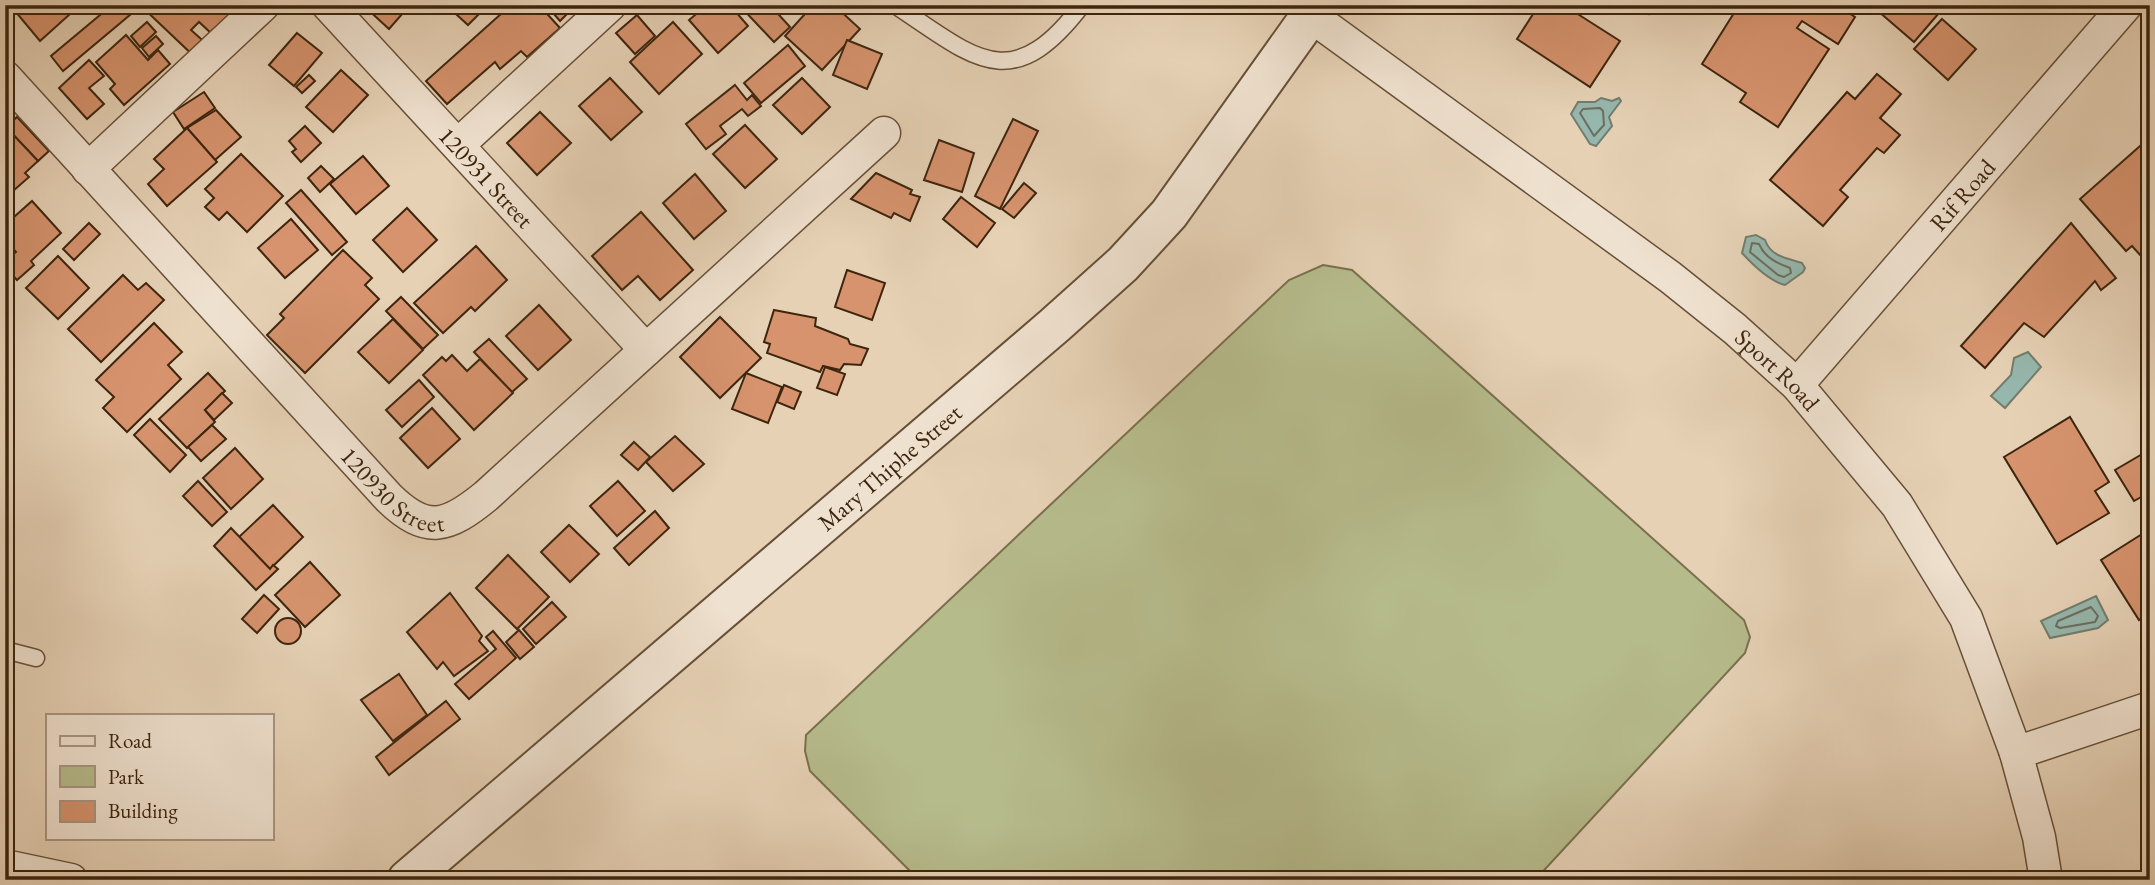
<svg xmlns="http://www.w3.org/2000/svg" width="2155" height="885" font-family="'EB Garamond',serif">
  <rect width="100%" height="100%" fill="#e6d1b5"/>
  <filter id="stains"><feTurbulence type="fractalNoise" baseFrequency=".00286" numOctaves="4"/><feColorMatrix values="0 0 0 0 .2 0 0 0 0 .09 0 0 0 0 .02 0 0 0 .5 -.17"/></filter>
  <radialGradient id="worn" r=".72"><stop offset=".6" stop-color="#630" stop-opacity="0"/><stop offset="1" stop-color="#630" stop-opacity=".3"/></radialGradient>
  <polygon fill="#b6bb8c" stroke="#7a704d" stroke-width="2" points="1323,265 1352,270 1744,620 1750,637 1745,653 1535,880 919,880 810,771 805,751 806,735 1289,280"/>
  <g fill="#96b7ad" stroke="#727d6d" stroke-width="2">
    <polygon points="1601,98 1612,101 1619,98 1621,101 1609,117 1612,126 1596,146 1590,144 1571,114 1578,102 1595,102"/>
    <path d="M1756,235L1765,240C1771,257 1787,258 1802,263L1805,268L1803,272L1785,285C1769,281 1753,265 1742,253L1746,237Z"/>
    <polygon points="2028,352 2041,367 2005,408 1991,396 2011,375 2014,358"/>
    <polygon points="2096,596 2108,620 2098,628 2050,638 2041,621"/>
  </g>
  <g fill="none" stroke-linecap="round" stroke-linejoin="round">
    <g stroke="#6a6e5e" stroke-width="2">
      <polygon points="1600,108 1603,111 1604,125 1594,136 1580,113 1583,109"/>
      <path d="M1752,243L1759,244C1765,258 1777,263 1790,268L1791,273L1784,277L1778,275L1750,252Z"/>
      <polygon points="2091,607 2098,616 2095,622 2060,628 2056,626 2058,621"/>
    </g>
  </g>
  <g fill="#d6936e" stroke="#3d250e" stroke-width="2">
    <polygon points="21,5 80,5 40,41 15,11"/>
    <polygon points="112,5 134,5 137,9 63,71 51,56"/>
    <polygon points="140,5 259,5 248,16 238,7 212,34 199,22 191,30 210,47 198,60"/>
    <polygon points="363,5 410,5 389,29"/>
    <polygon points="446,5 488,5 468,25"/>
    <polygon points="511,5 539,5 560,28 527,57 521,51 500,69 495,62 447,104 426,81"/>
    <polygon points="546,5 576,5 560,21"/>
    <polygon points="707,5 730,5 748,26 718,53 689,20"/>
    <polygon points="739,5 770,5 790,27 774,42"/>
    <polygon points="813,5 834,5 860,29 822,70 785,36"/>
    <polygon points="1520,5 1577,5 1573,11 1620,41 1590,87 1517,39 1533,14"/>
    <polygon points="1637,5 1655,5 1649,14"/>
    <polygon points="1739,5 1761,5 1770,11 1773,5 1837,5 1855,17 1838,44 1802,21 1797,28 1829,49 1778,127 1740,102 1746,93 1702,64"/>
    <polygon points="1871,5 1952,5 1949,10 1945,6 1914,42"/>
    <polygon points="637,15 655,36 635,54 616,33"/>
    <polygon points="1942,19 1976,49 1948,80 1914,49"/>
    <polygon points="147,22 156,32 140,47 131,36"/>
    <polygon points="673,22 702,54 659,94 630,62"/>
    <polygon points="297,33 322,53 294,86 269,65"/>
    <polygon points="126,35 148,60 158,50 170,64 124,105 110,89 115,84 96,62"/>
    <polygon points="156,36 163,44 149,57 142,48"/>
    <polygon points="847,40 882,54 867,89 833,75"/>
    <polygon points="788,45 805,66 761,103 744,83"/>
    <polygon points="89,60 104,76 89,88 104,104 87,119 59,88"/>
    <polygon points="341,70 368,95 333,132 306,107"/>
    <polygon points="1877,74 1901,94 1880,118 1900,135 1884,153 1877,148 1840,190 1848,197 1823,226 1770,180 1847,92 1855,99"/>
    <polygon points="309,75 315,81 302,93 296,87"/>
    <polygon points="610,78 642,112 611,140 579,106"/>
    <polygon points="802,78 830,107 802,134 773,105"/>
    <polygon points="735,85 747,100 752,95 761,106 748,116 742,109 720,126 726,134 706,149 686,124"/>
    <polygon points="204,92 215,108 184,129 173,112"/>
    <polygon points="2150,107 2150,123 2142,114"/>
    <polygon points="216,110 241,137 215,160 187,128"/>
    <polygon points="540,112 571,143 537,175 507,143"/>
    <polygon points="17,117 49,151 38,161 6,127"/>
    <polygon points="1013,119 1038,131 1000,209 975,196"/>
    <polygon points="745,125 777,159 745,188 713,154"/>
    <polygon points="5,126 38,161 25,173 29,177 5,198"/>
    <polygon points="305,126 321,143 301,162 292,152 296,149 289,141"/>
    <polygon points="187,128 217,162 167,206 148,184 164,169 154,159"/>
    <polygon points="2148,139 2150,212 2145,217 2150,222 2150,266 2132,246 2126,251 2080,199"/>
    <polygon points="939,140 974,153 962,192 924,180"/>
    <polygon points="241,154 283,196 247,232 227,212 219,220 205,207 214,198 205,189"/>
    <polygon points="363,156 389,186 356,214 330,184"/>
    <polygon points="321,166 334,179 320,192 308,178"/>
    <polygon points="876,173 912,190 910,194 920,197 910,221 894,213 891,218 851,199"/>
    <polygon points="695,174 726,211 694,239 663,203"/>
    <polygon points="1024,183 1036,193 1014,218 1002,209"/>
    <polygon points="301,190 347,242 332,255 286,203"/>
    <polygon points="961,197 995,223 977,247 943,219"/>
    <polygon points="32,201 61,233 31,261 34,265 17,280 5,267 5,261 16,252 5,240 5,225"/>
    <polygon points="407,208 437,240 403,272 373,240"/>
    <polygon points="641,212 693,270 660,300 638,276 622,290 592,256"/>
    <polygon points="291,219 318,250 285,278 258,248"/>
    <polygon points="89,223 100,234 74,260 63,249"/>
    <polygon points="2071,223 2116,278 2101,290 2095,281 2044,337 2024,323 1985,368 1961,346"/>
    <polygon points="476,246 507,280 475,311 471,307 443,333 414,303"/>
    <polygon points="343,250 372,278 365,285 379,299 305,373 267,335 284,318 280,314"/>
    <polygon points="58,256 89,288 58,319 26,288"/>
    <polygon points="847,270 885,283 872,320 835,307"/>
    <polygon points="123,275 138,290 146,283 164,300 101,362 68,329"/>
    <polygon points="401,297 438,335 423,349 386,311"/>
    <polygon points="539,305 571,340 538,370 506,336"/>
    <polygon points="774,310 816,318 815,326 848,339 850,344 868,349 861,365 844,364 840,370 823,366 820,372 767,353 770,344 764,342"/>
    <polygon points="720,317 761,358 720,398 680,357"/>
    <polygon points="393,319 423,350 389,383 358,352"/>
    <polygon points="154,323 182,352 168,365 181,379 127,432 103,408 114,397 96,380"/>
    <polygon points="489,339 527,379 512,392 474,352"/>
    <polygon points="452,355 467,371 480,359 513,393 474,430 423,375 442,357 446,361"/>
    <polygon points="825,367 845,374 837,395 817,388"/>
    <polygon points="208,373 225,391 205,410 215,422 187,448 159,419"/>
    <polygon points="746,373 782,387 768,423 732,409"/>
    <polygon points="419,380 434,397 402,427 386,410"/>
    <polygon points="784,385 801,392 794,409 777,402"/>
    <polygon points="222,393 232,403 214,420 205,410"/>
    <polygon points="432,408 460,439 428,468 400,438"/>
    <polygon points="2070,417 2109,482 2095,491 2109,513 2057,544 2004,457"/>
    <polygon points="150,419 186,455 170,472 134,435"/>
    <polygon points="212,425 226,439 201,461 188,447"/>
    <polygon points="675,436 704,464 673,491 646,462"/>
    <polygon points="634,442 650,457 638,470 621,455"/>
    <polygon points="235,448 263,479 231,509 203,478"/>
    <polygon points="2144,453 2150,462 2150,492 2134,501 2115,470"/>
    <polygon points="198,481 227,512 212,526 183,496"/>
    <polygon points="618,481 645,511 617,536 590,506"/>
    <polygon points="273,505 303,537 270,569 239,537"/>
    <polygon points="655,511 669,528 629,565 614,548"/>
    <polygon points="569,525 599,554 570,582 541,552"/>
    <polygon points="231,528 270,569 273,565 278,569 256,590 214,546"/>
    <polygon points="2150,529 2150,613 2139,620 2101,560"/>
    <polygon points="508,555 549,597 517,629 476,588"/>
    <polygon points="310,562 340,595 305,627 275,595"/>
    <polygon points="450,593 482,636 479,641 488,651 454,676 443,662 437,669 407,632"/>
    <polygon points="264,595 279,609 257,633 242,619"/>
    <polygon points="552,602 566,617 536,644 523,629"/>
    <circle cx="288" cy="631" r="13"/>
    <polygon points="519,630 534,647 520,659 506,642"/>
    <polygon points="493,631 516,658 469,699 455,684 496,649 486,637"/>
    <polygon points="399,674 427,715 393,741 361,700"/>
    <polygon points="446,701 460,719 389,775 376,757"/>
  </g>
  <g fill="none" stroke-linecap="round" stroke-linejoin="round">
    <g stroke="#675038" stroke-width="19">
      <g id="service">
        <path d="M895,5C975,58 1011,98 1082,5"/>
        <polyline points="5,650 36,658"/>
      </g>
    </g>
    <g stroke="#675038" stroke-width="35">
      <g id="minor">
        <path id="s1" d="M328,5L646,350"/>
        <path id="s2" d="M1311,16L1670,277L1735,329L1797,385L1897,505L1966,618L2016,753L2039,837L2046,880"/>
        <path id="s3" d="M5,77L389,498C427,535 448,527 486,496L884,133"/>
        <polyline points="458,145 610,5"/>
        <polyline points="88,169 263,5"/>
        <path id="s4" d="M1797,385L2126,5"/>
        <polyline points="2016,753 2150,708"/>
        <polyline points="5,866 71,880"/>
      </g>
    </g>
    <g stroke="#675038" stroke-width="42">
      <g id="tertiary">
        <path id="s5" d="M407,880L1055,325L1123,264L1169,214L1318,5"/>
      </g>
    </g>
    <use href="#service" stroke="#efe1cf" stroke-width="16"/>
    <use href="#minor" stroke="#efe1cf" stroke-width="32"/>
    <use href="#tertiary" stroke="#efe1cf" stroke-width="38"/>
  </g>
  <g text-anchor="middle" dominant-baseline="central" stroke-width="5" stroke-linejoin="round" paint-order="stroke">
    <g font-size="24" fill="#3d250e" stroke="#efe1cf">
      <text stroke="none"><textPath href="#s1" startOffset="234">120931 Street</textPath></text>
      <text stroke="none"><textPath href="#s4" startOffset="252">Rif Road</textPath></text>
      <text stroke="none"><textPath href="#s2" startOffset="586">Sport Road</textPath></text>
      <text stroke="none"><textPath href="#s5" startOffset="635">Mary Thiphe Street</textPath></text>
      <text stroke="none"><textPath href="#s3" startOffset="569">120930 Street</textPath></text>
    </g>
  </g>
  <rect width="2155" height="885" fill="none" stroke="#e6d1b5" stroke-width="28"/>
  <rect x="7" y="7" width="2141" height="871" fill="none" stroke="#3d250e" stroke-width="3.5"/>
  <rect x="14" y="14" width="2127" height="857" fill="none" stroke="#3d250e" stroke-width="2"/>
  <rect x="46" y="714" width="228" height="126" fill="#efe1cf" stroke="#a89682" stroke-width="2"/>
  <rect x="60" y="736" width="35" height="10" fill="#efe1cf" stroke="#a89682" stroke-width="2"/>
  <text x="108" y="748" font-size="21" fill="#3d250e">Road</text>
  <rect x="60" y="766" width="35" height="21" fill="#b6bb8c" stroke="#a89682" stroke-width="2"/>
  <text x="108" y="784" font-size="21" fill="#3d250e">Park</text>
  <rect x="60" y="801" width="35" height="21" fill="#d6936e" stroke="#a89682" stroke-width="2"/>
  <text x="108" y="818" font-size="21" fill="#3d250e">Building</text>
  <rect width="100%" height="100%" filter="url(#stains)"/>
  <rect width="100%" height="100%" fill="url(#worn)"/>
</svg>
